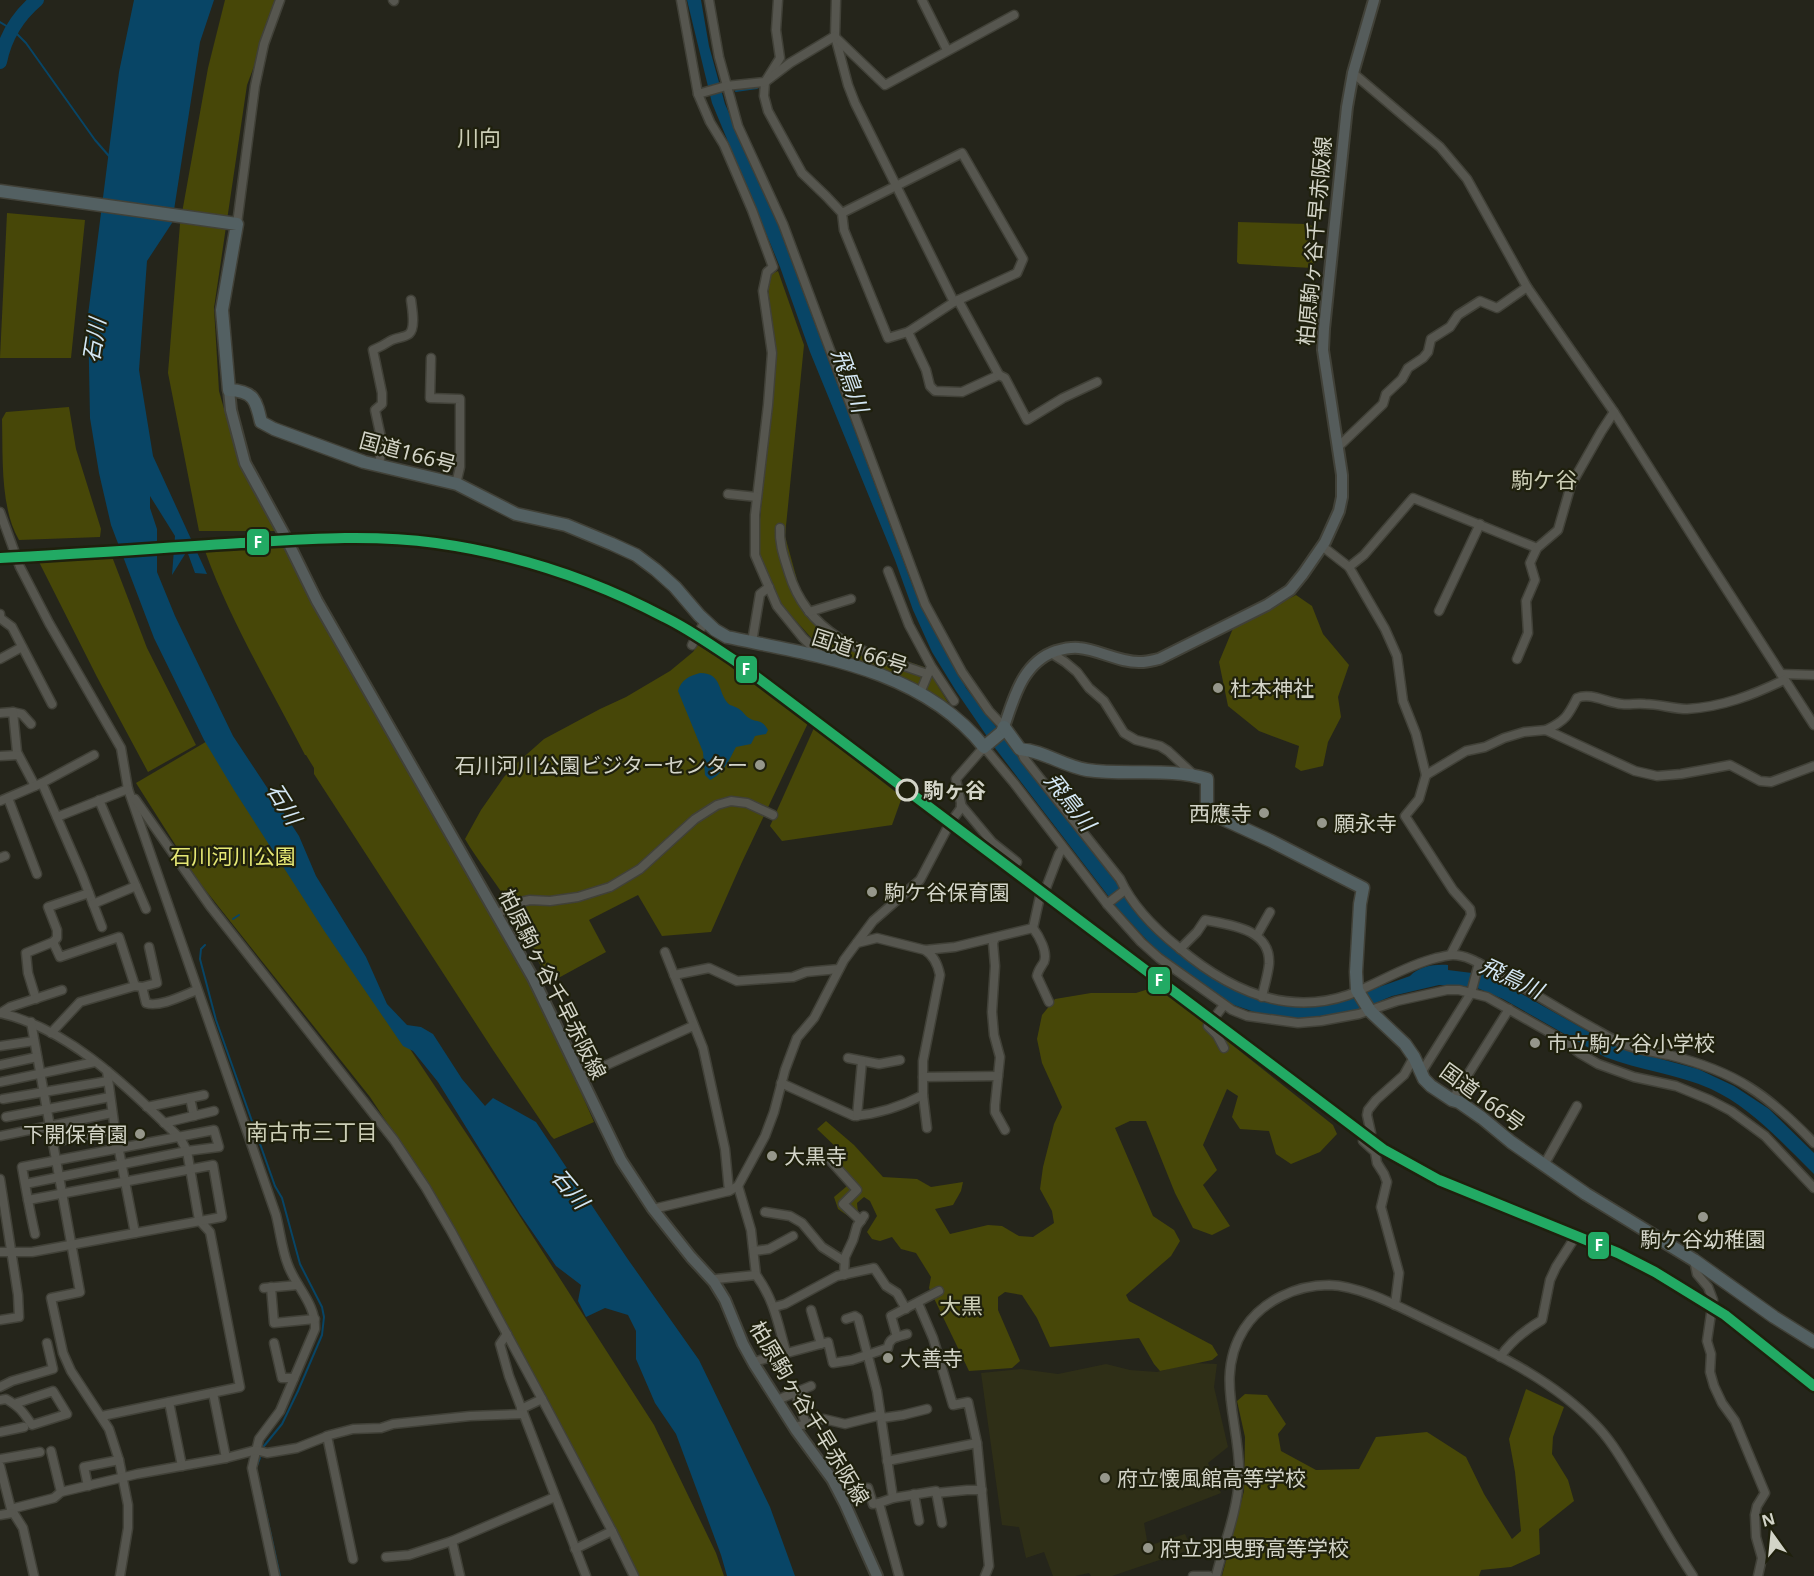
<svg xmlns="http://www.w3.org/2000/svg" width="1814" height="1576" font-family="'Noto Sans','Noto Sans JP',sans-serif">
  <rect width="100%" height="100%" fill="#25251b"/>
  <polygon fill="#2f2f17" points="1191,1363 1217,1364 1214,1387 1228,1447 1208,1463 1221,1493 1144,1523 1148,1546 1185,1534 1192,1549 1112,1576 1091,1576 1089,1573 1075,1576 1053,1576 1044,1552 1026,1558 1019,1527 1002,1525 981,1373 1021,1369 1058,1374 1106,1364 1130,1370 1157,1372"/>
  <g fill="#474708">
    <polygon points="225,0 279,0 247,85 214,308 219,391 240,466 276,531 199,531 168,373 180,224 208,68"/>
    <polygon points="7,213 85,220 71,358 0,358"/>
    <polygon points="1238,222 1306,224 1316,227 1314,265 1312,268 1239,264 1237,262"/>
    <polygon points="778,271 804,345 785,536 801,594 838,638 927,668 949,704 948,705 824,652 777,600 757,553 775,350 768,288 769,275"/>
    <path d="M69,407L76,449L101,529L100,537L19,540C0,508 3,456 2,419L6,412Z"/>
    <path d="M285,545L541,1001L594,1122L554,1139L551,1136L493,1050L314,774V768L306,755H305C271,688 231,623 205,551Z"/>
    <polygon points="111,554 147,648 196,745 148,772 97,677 38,560"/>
    <polygon points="1296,595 1312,606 1323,634 1349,665 1338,697 1341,717 1328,742 1323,766 1301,771 1295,767 1299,746 1259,731 1228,706 1219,662 1234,626"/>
    <path d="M698,645L743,673L808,723L742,862L711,932L662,936L638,895L589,920L606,952L551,982C535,959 525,933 512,909C498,884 479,863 465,839L481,810L504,777L517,763L544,739L600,709L626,697L670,671L693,652Z"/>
    <polygon points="814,728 902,797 892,825 782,841 770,826"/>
    <polygon points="209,740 338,941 478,1151 654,1425 716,1553 724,1576 637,1576 434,1194 370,1097 199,882 136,783"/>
    <polygon points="1158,986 1333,1125 1337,1134 1320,1152 1291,1164 1276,1154 1269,1131 1240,1129 1232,1117 1238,1096 1227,1089 1203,1145 1217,1170 1203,1185 1230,1226 1212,1235 1193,1228 1175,1193 1146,1121 1130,1121 1115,1128 1153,1216 1174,1230 1180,1241 1171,1256 1126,1295 1129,1301 1212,1345 1218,1355 1212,1360 1160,1371 1154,1364 1139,1338 1050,1347 1037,1318 1022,1295 1005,1292 998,1297 998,1310 1020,1361 1012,1368 969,1371 929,1288 931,1277 916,1253 901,1249 892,1237 880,1241 872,1239 867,1232 877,1216 870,1201 864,1197 857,1203 858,1213 851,1218 838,1209 834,1197 853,1181 830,1157 838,1149 817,1129 826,1121 854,1145 883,1177 917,1179 931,1187 963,1182 961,1191 953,1205 935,1209 950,1234 988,1225 1002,1226 1019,1236 1033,1237 1054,1223 1052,1211 1040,1189 1043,1167 1054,1124 1062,1107 1042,1063 1037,1039 1042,1015 1055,999 1091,993 1136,993"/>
    <polygon points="1526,1389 1564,1407 1553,1437 1552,1454 1568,1480 1574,1501 1539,1529 1540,1554 1511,1567 1481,1570 1479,1576 1222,1576 1244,1491 1245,1437 1237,1401 1245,1394 1267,1395 1286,1424 1278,1434 1281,1451 1316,1470 1359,1469 1376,1437 1427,1432 1466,1457 1484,1494 1512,1539 1521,1531 1515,1472 1509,1439"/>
  </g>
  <g fill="#084566">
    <polygon points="134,0 214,0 200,42 172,223 147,261 139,370 153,456 207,574 195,573 187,551 172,575 175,536 150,496 150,508 157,529 157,572 175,616 233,736 299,836 316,876 366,957 387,1004 407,1025 421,1027 433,1034 462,1079 485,1106 493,1098 536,1122 627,1258 699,1360 770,1507 795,1576 727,1576 721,1555 676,1434 655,1403 636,1359 636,1331 628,1315 605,1308 586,1317 578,1301 581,1285 556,1266 520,1214 438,1082 413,1051 403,1046 325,932 234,790 204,740 154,638 111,525 99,473 90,418 88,315 119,72"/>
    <path d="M687,0H701L709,46L725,104L777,222L913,587L966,688L1116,882L1137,913L1210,976L1283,1004L1351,997L1410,976C1419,966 1435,964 1448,965V970L1488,975L1605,1041L1631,1051L1698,1069L1734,1086L1769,1109L1814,1153V1174C1782,1143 1752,1108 1711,1089C1677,1074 1639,1070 1605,1057L1503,999L1475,987L1439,985L1392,996L1354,1012L1305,1020L1272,1018L1228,1003L1196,983L1156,950L1119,910L995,748L956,691L932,652L913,610L895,560L810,352L780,267L712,103Z"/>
    <path d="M700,673C724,673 717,695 730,705C731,705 738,708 739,709C743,711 745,716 749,718C758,724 760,717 768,730L766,734L755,736L751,744L736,747C729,760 723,774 710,780L705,775L703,752L678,691C681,680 689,676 700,673Z"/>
  </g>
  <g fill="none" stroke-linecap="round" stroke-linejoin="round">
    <g stroke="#084566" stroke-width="2">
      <polyline points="0,22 13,30 26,43 95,140 109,156"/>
      <polyline points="736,91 757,88"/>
      <polyline points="233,919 239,915"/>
      <polyline points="205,945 201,949 200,959 216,1020 275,1186 282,1198 300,1264 322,1307 324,1317 322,1335 298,1391 282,1424 264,1446"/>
      <polyline points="260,1458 256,1468 280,1576"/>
    </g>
    <path stroke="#084566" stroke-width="14" d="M0,62C5,37 18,16 37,0"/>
    <g stroke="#414138" stroke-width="11">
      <g id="minor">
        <polyline points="393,0 394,1"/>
        <polyline points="681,0 698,94 710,122 724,145 752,210 773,267 767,272 763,291 772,353 768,405 755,515 755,555 777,606 803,638 823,657"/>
        <polyline points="709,0 719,57 738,126 783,224 925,604 962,672 989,711 1004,727"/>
        <polyline points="778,0 776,30 780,58 765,82 764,96 768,111 802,173 826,196 842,213 844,230 888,338 908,332 954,302 1017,273 1023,259 962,153 842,213"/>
        <polyline points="836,0 835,36 848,85 855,103 954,302"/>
        <polyline points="922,0 947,50"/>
        <polyline points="835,37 885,85 1014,15"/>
        <polyline points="1353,73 1440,147 1467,179 1527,287 1614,412 1707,559 1814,725"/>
        <polyline points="698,94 726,86 765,82 790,63 835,36"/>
        <polyline points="237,224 255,86 264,44 280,0"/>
        <polyline points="908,332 926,370 930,386 935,391 962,392 999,375 958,300"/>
        <polyline points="431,358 430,398 460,399 460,467 456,484"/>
        <polyline points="999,375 1005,378 1027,420 1063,398 1097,382"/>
        <polyline points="1338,447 1383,404 1386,394 1402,379 1408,368 1423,358 1428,352 1431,339 1450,327 1458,315 1480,301 1497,308 1527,287"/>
        <path d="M379,466L382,442L375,410L382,404V393L373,350C380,347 384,345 390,341C396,337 404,338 409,334C416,328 412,308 411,300"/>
        <polyline points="728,494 757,497"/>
        <path d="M0,512L20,567L49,623L121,748L128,789L276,1215C280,1231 282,1250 288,1265C296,1287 316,1304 315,1329L280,1411L259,1439L252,1468L275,1576"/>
        <path d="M780,528C779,544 784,557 789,573C809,639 869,654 928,674"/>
        <polyline points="1322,546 1349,567 1385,629 1397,656 1403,701 1416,734 1426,775 1419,799 1405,816 1453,890 1470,909 1471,915 1451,954"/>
        <polyline points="1349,567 1364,555 1413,498 1537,548"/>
        <polyline points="888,571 909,625 931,666 954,701"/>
        <polyline points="1439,611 1480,524"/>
        <polyline points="809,612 851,599"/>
        <polyline points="0,614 0,618 12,627 52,704"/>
        <polyline points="752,642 760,594 769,587"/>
        <polyline points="692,645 705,621"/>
        <polyline points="1051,653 1065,662 1077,672 1089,688 1104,701 1124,733 1136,740 1160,746 1168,751 1194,775"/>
        <polyline points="0,659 22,647"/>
        <polyline points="1517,659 1528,633 1526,601 1535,580 1530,563 1537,548 1558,530 1571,485 1601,432 1614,412"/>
        <polyline points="1781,674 1814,675"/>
        <polyline points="920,693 930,669"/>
        <polyline points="13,712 22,714 31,724"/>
        <polyline points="0,713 13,712 17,752 35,786"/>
        <path d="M1546,730C1565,721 1568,716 1577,698C1591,692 1607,703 1622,704C1629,705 1637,703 1645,704C1659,704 1673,709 1687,709C1722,707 1753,695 1784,680"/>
        <path d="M1020,749L1024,758L1120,879C1133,907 1154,928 1178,947C1226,988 1284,1017 1348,995C1378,984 1404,966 1436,958C1441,957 1448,955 1453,955C1468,955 1482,965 1495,972C1528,989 1560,1010 1593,1028C1602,1033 1611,1039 1621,1043C1636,1050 1653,1052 1669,1055C1697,1062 1724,1071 1749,1087C1773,1102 1794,1122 1814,1143"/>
        <polyline points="0,756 18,755"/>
        <polyline points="1426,775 1466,751 1485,747 1504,738 1524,732 1546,730 1635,771 1657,776 1681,774 1730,765 1760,781 1771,782 1814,766"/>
        <polyline points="42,783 82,875 102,927"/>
        <polyline points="8,798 37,874"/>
        <polyline points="135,799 210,906 394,1140 426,1188 451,1231 542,1399 612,1531 634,1576"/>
        <polyline points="99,800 146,909"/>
        <polyline points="0,801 42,783 94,755"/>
        <polyline points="961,805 992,842 1017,862"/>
        <polyline points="57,817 128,789"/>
        <polyline points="0,858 5,856"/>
        <polyline points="93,904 136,886"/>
        <polyline points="1107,904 1125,890"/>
        <polyline points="497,914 516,903 530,900 550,901 578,897 610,887 640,869 695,819 717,805 731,801 747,803 773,815"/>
        <polyline points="1033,928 1040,896 1046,888 1059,854 1063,848"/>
        <polyline points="1257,935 1270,912"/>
        <polyline points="995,938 993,943 995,966 992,1012 994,1035 1000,1057 995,1105 995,1112 1005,1130"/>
        <polyline points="53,942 60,957 119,937 135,986"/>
        <path d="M857,943L877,938L925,950L955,947L1033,928C1039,936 1048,952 1044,962C1041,967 1038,970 1037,976L1049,1002"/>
        <path d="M1180,949L1197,932L1205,920C1231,925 1271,929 1269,964C1268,975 1264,986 1262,997"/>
        <path d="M925,950C933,955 938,965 940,975L923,1061V1095L927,1128"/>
        <polyline points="665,952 703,1048 725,1149 729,1191"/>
        <polyline points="674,975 709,968 737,981 793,977 806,972 839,969"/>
        <polyline points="142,987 157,983 149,947"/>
        <polyline points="36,999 28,973 26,953 53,942 57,938 57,930 48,907 89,893"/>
        <polyline points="1224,1005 1208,1026 1217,1035 1224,1048"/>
        <path d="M0,1013C71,1029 129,1089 180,1138L187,1151L199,1220L210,1232L240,1387L102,1416"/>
        <polyline points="1,1013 10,1007 62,990"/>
        <polyline points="31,1022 80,1292 51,1298 63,1353 71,1371 109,1429 119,1460 128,1505 128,1528 120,1576"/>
        <path d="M51,1033L80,1002L135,986L142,987L146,1003C159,1008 184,995 197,990"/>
        <polyline points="0,1046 34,1041"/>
        <polyline points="848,1058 879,1064 900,1060"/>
        <polyline points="0,1065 37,1057"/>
        <polyline points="107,1071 115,1130 135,1233"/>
        <polyline points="1421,1073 1471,993 1479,963"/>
        <polyline points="580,1077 693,1026"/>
        <polyline points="923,1077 998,1076"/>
        <polyline points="0,1082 95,1062"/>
        <path d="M781,1083L854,1116C878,1114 902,1106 923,1095"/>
        <polyline points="190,1098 194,1116"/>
        <polyline points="3,1099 108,1081"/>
        <polyline points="1452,1100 1509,1009"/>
        <polyline points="147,1107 204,1095"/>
        <polyline points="857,1116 862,1061"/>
        <polyline points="6,1117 110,1097"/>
        <polyline points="164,1123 214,1111"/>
        <polyline points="0,1136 112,1113"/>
        <polyline points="53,1142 115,1130"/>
        <polyline points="829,1159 857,1190 843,1204 861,1221"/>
        <polyline points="1544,1165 1577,1106"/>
        <polyline points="0,1179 18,1295 19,1317 0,1320"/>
        <path d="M25,1184L187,1151L219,1147L214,1130L22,1167C26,1190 30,1212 35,1234"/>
        <polyline points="738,1186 751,1230 756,1275"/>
        <polyline points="653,1209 729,1191 738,1186 765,1136 774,1112 785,1070 797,1038 814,1018 844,960 873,921 920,880 950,823 961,808 961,803 956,779 984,747 1014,783 1107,904 1141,942 1159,958 1232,1010 1247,1016 1298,1023 1321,1021 1359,1014 1397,1001 1447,990 1459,990 1487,997 1563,1040 1579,1053 1598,1064 1634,1077 1676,1086 1710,1100 1731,1111 1765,1136 1814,1188"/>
        <polyline points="765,1212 790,1216 802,1223 822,1247 844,1261"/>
        <polyline points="754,1251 769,1249 793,1236"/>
        <polyline points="0,1252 32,1252 222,1217 213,1165 28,1200"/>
        <polyline points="1694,1260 1697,1274 1708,1287 1713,1300 1707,1341 1711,1354 1710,1372 1714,1386 1722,1403 1735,1421 1765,1493 1757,1506 1755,1515 1756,1537 1762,1558 1758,1576"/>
        <polyline points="844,1275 845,1257 853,1240 857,1226 864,1216"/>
        <path d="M714,1282L716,1279L756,1275C774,1299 778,1324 786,1352"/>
        <polyline points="271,1287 274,1323 315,1319"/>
        <polyline points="264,1288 298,1285"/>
        <polyline points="918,1303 933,1338 953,1405 968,1402 977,1443 989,1566 985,1576"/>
        <polyline points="1395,1305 1399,1273 1381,1207 1387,1182 1384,1174 1377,1163 1375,1152 1363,1141 1371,1133 1367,1115 1368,1110 1376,1100 1404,1075 1414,1057"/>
        <polyline points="774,1307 785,1304 837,1276 874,1268 886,1286 897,1293 906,1309"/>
        <polyline points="811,1310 821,1344"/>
        <polyline points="846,1319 855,1316 858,1318 877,1391 893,1498"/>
        <polyline points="507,1334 500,1344 509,1376 586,1576"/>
        <polyline points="897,1337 891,1316 939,1291"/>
        <polyline points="274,1343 282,1378 294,1378"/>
        <path d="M1500,1357C1511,1341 1525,1330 1542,1320L1550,1280L1556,1267L1572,1242"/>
        <path d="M753,1362L828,1342L833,1363L852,1360L888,1348C889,1337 898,1337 907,1334"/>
        <polyline points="0,1387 12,1381 53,1369 47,1343"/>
        <polyline points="213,1393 226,1458"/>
        <polyline points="795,1393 806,1424"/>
        <path d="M0,1400L6,1399C20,1407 23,1412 32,1425L67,1414L53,1391L14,1404"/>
        <polyline points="777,1400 811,1386"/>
        <polyline points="169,1402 182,1466"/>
        <polyline points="521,1409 542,1399"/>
        <polyline points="882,1418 903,1415 927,1409"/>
        <polyline points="795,1427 824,1419 845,1424 881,1415"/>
        <polyline points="0,1432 24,1427"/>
        <polyline points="327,1436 353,1559"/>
        <polyline points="51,1451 61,1492"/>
        <polyline points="0,1459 40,1452"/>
        <polyline points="887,1461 977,1443"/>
        <polyline points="0,1466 11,1509 23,1528 34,1576"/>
        <polyline points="88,1486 84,1467 119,1460"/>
        <polyline points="840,1493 868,1488 873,1504 879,1503"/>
        <polyline points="936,1493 967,1490 982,1490"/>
        <polyline points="914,1494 919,1521"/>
        <polyline points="11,1509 54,1498 61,1492 137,1474 226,1458 256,1450 267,1453 297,1448 330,1435 353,1429 381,1428 393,1424 470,1416 523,1414"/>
        <polyline points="0,1515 12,1513"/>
        <polyline points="452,1541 460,1576"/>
        <polyline points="575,1549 612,1531"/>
        <polyline points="386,1557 409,1555 452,1541 555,1497"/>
        <polyline points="899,1576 879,1503 893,1498 936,1491 942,1523"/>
        <polyline points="1193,1576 1209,1576"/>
        <path d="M1216,1576C1224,1544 1237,1512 1239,1479C1242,1427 1213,1378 1244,1329C1262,1301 1296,1285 1329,1285C1362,1286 1401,1308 1431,1322C1488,1350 1550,1377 1595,1424C1611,1440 1622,1460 1634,1479C1654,1511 1672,1545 1693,1576"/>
      </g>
    </g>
    <g stroke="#414138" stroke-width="14">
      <g id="major">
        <polyline points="229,390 231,410 245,463 285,536 317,601 533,978 621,1160 653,1209 691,1257 714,1282 725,1300 743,1344 754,1364 796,1430 832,1479 845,1504 877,1576"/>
        <path d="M1004,727C1014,697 1023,662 1056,651C1063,649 1071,647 1079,648C1100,650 1120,663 1141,662C1147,662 1154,660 1159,659L1267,605L1290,590L1303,574L1325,542L1339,511L1342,497V475L1323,350L1324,329L1347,107L1353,73L1374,0"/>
      </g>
    </g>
    <g stroke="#414138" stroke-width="15">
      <g id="highway">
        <path d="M0,191L237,224L222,310L229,390C254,391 256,400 261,422L274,429L364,462L457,484L516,514L566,525L612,544L636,555L656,570L675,587L699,615L715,630L727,637C818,656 922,669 984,747L1002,732L1004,727"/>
        <path d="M1004,727L1020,749C1044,751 1063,766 1087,770C1127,776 1168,767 1207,779V808L1210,813L1271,841L1363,888L1360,904L1356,972L1357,990L1370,1011L1405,1044L1414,1057L1424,1079L1431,1086L1452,1100L1459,1102L1482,1118L1511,1142L1586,1194L1694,1260L1774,1317L1814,1342"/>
      </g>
    </g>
    <use href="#minor" stroke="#56564f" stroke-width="8"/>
    <use href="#major" stroke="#555c5b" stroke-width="10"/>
    <use href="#highway" stroke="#536062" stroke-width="12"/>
    <g stroke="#1f200d" stroke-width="15">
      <path id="rail-1" d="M0,558C80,554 160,548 241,543C306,539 371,534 436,543C515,554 594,580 664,617C689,629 711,645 734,660L1383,1149L1439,1180L1618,1253L1655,1272L1725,1315L1814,1386"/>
    </g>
    <use href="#rail-1" stroke="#22aa64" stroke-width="10"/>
  </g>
  <g fill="#96978b" stroke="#1f200d" stroke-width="2">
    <circle cx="1218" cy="688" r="6"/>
    <circle cx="760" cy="765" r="6"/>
    <circle cx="1264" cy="813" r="6"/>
    <circle cx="1322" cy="823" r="6"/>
    <circle cx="872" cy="892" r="6"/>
    <circle cx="1535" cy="1043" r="6"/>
    <circle cx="140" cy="1134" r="6"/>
    <circle cx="772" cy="1156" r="6"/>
    <circle cx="1703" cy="1217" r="6"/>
    <circle cx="888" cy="1358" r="6"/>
    <circle cx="1105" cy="1478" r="6"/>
    <circle cx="1148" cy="1548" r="6"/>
  </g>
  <circle fill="#1f200d" stroke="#d3d4c8" stroke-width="3" cx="907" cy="790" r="10"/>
  <g text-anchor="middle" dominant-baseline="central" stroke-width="4.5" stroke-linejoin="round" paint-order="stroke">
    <g font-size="21" fill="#d3d4c8" stroke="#1f200d">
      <text transform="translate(1314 241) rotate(-85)">柏原駒ヶ谷千早赤阪線</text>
      <text transform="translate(408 452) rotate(15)">国道166号</text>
      <text transform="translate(860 651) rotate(18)">国道166号</text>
      <text transform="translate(553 984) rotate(63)">柏原駒ヶ谷千早赤阪線</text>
      <text transform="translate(1483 1097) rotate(36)">国道166号</text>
      <text transform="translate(810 1413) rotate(59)">柏原駒ヶ谷千早赤阪線</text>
    </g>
    <g font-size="21" fill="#d3d4c8" stroke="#1f200d" text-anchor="start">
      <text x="1230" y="688">杜本神社</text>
      <text x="748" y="765" text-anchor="end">石川河川公園ビジターセンター</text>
      <text x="1252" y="813" text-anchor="end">西應寺</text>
      <text x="1334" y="823">願永寺</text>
      <text x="884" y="892">駒ケ谷保育園</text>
      <text x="1547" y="1043">市立駒ケ谷小学校</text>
      <text x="128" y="1134" text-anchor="end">下開保育園</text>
      <text x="784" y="1156">大黒寺</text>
      <text x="1703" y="1239" text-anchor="middle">駒ケ谷幼稚園</text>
      <text x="900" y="1358">大善寺</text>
      <text x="1117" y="1478">府立懐風館高等学校</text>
      <text x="1160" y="1548">府立羽曳野高等学校</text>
    </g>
    <g font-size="21" font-weight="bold" fill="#d3d4c8" stroke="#1f200d" text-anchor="start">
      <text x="923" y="790">駒ヶ谷</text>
    </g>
    <g font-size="21" fill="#e6e875" stroke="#1f200d">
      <text x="233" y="856">石川河川公園</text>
    </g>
    <g font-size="22" fill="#ccceb6" stroke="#1f200d">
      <text x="479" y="137">川向</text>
      <text x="1544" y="479">駒ケ谷</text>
      <text x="312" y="1131">南古市三丁目</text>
      <text x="961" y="1305">大黒</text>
    </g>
    <g font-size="22" font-style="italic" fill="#d4e7f5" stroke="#1f200d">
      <text transform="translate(93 340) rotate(-81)">石川</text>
      <text transform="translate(851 380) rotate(70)">飛鳥川</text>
      <text transform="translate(1071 801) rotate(52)">飛鳥川</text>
      <text transform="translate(285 803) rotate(58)">石川</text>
      <text transform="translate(1512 977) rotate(25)">飛鳥川</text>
      <text transform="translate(571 1188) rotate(50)">石川</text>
    </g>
  </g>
  <g stroke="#1f200d" stroke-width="2">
    <rect x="246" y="528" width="24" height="28" rx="6" fill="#22aa64"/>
    <rect x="735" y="655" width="23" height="29" rx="6" fill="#22aa64"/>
    <rect x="1147" y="966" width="24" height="29" rx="6" fill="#22aa64"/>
    <rect x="1587" y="1231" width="23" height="29" rx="6" fill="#22aa64"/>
  </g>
  <g font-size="16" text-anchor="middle" font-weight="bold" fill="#fff">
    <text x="258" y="548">F</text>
    <text x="746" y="675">F</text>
    <text x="1159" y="986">F</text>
    <text x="1599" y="1251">F</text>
  </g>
  <g transform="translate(1772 1534) rotate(345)" stroke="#1f200d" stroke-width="4.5" paint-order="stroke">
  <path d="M0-4.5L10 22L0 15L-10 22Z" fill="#d3d4c8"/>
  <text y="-9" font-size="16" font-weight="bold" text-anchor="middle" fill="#d3d4c8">N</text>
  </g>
</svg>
